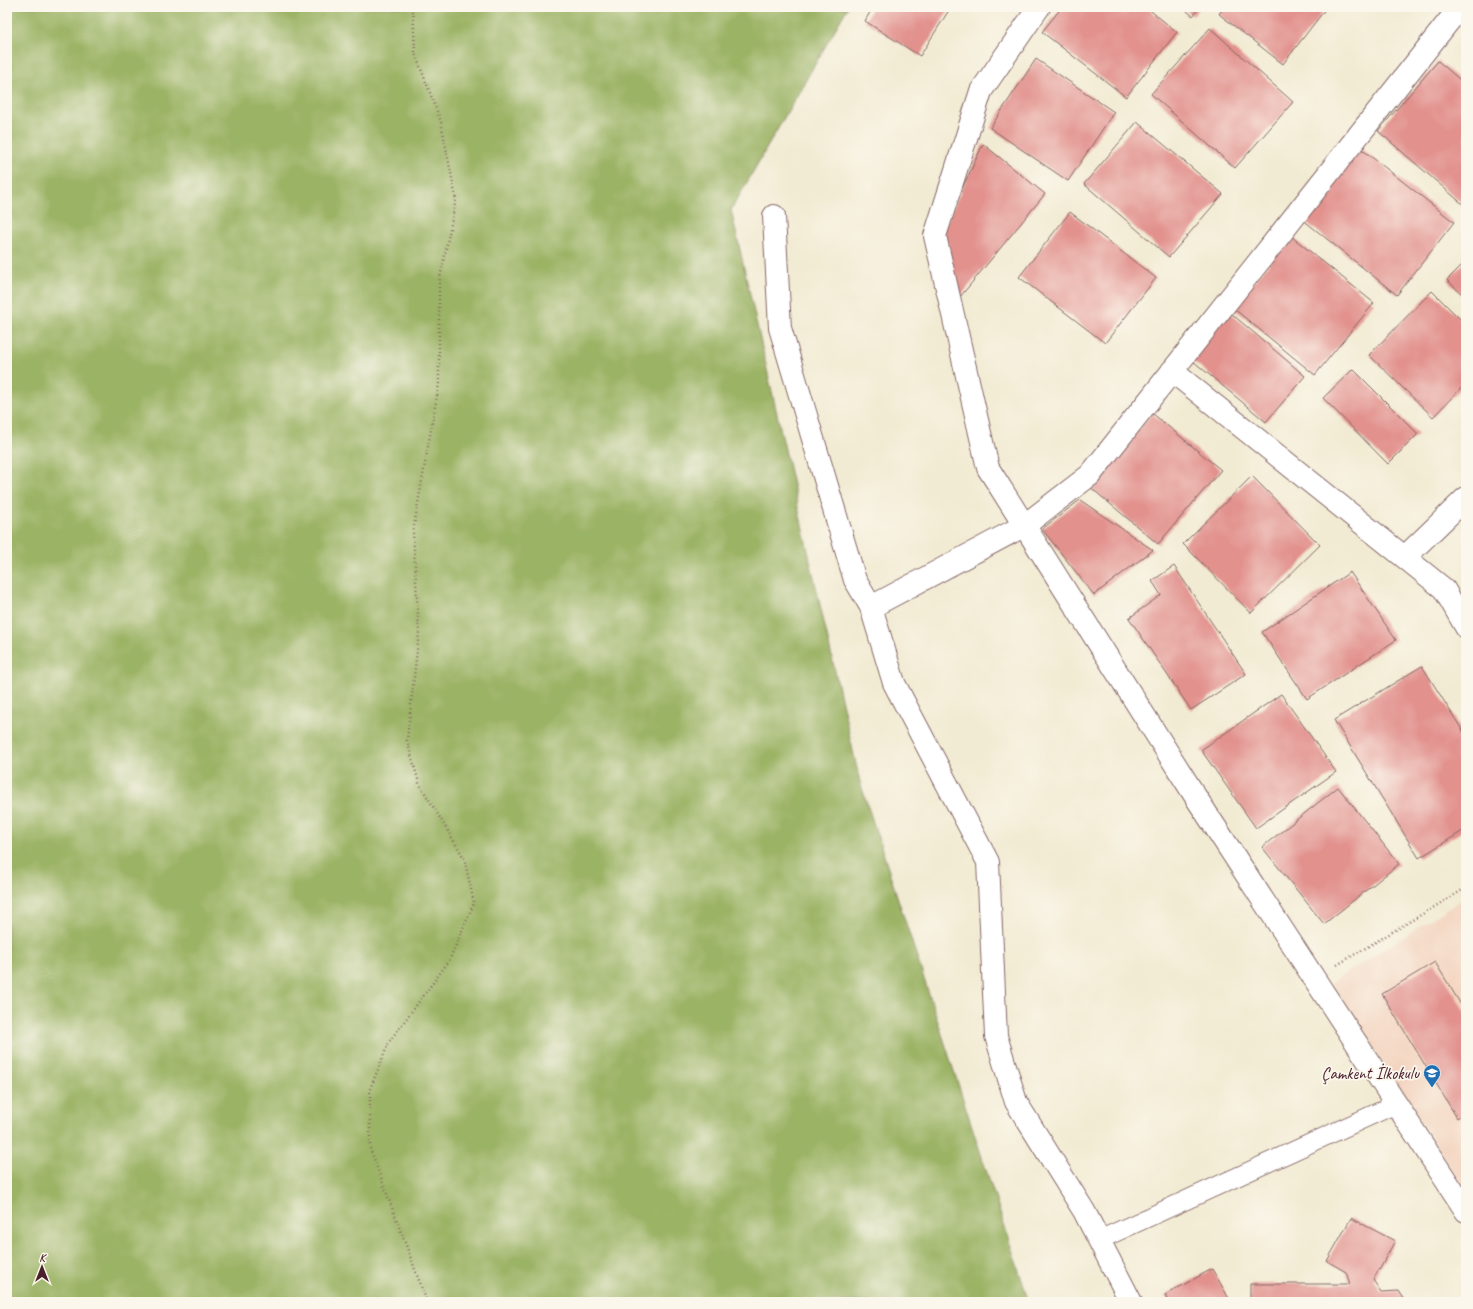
<svg xmlns="http://www.w3.org/2000/svg" width="1473" height="1309" font-family="Caveat,sans-serif">
  <rect width="100%" height="100%" fill="#fbf7ec"/>
  <filter id="ink" filterUnits="userSpaceOnUse"><feTurbulence type="fractalNoise" baseFrequency=".025" numOctaves="2"/><feDisplacementMap in="SourceGraphic" scale="8" xChannelSelector="R" yChannelSelector="G"/><feConvolveMatrix kernelMatrix="1 2 1 2 8 2 1 2 1" color-interpolation-filters="sRGB"/></filter>
  <filter id="wash" filterUnits="userSpaceOnUse"><feTurbulence type="fractalNoise" baseFrequency=".012" numOctaves="4" result="noise"/><feDisplacementMap in="SourceGraphic" scale="16" xChannelSelector="R" yChannelSelector="G"/><feGaussianBlur stdDeviation="0.9" result="paint"/><feColorMatrix in="noise" values="0 0 0 0 0 0 0 0 0 0 0 0 0 0 0 0 0 1.4 0 .05"/><feComposite in="paint" operator="in"/></filter>
  <g filter="url(#wash)">
    <rect width="100%" height="100%" fill="#f2ebd3"/>
    <polygon fill="#f3d4bf" points="1466,897 1466,1192 1331,983"/>
    <polygon fill="#9bb365" stroke="#726948" points="7,7 848,7 731,210 860,782 1029,1302 7,1302"/>
    <g id="blocks">
      <g fill="#e2918d">
        <polygon points="873,7 951,7 920,56 865,21"/>
        <polygon points="1062,7 1146,7 1177,32 1126,97 1042,32"/>
        <polygon points="1182,7 1200,7 1193,16"/>
        <polygon points="1224,7 1327,7 1283,64 1219,14"/>
        <polygon points="1210,28 1293,102 1235,168 1151,94"/>
        <polygon points="1466,39 1466,51 1461,46"/>
        <polygon points="1036,59 1114,112 1068,181 990,128"/>
        <polygon points="1438,61 1466,85 1466,207 1378,131"/>
        <polygon points="1137,122 1223,194 1169,257 1084,184"/>
        <polygon points="983,144 1045,194 955,303 940,236"/>
        <polygon points="1359,147 1454,222 1397,295 1302,219"/>
        <polygon points="1070,212 1156,278 1105,343 1019,277"/>
        <polygon points="1291,236 1374,303 1315,375 1233,308"/>
        <polygon points="1466,261 1466,298 1447,280"/>
        <polygon points="1432,291 1466,325 1466,383 1433,417 1369,355"/>
        <polygon points="1226,309 1305,376 1266,422 1187,356"/>
        <polygon points="1353,369 1418,434 1388,464 1323,398"/>
        <polygon points="1152,413 1221,470 1158,544 1090,487"/>
        <polygon points="1252,476 1320,545 1251,613 1183,544"/>
        <polygon points="1080,500 1153,550 1094,595 1042,529"/>
        <polygon points="1174,566 1246,674 1191,710 1129,618 1161,595 1152,581"/>
        <polygon points="1350,572 1396,640 1307,699 1262,632"/>
        <polygon points="1422,666 1466,736 1466,829 1419,858 1334,720"/>
        <polygon points="1281,694 1336,772 1256,828 1201,750"/>
        <polygon points="1338,787 1399,864 1324,924 1262,847"/>
        <polygon points="1435,962 1466,1013 1466,1112 1457,1118 1382,994"/>
        <polygon points="1351,1218 1395,1241 1373,1280 1381,1292 1399,1291 1406,1302 1250,1302 1250,1284 1350,1284 1346,1272 1327,1261"/>
        <polygon points="1212,1269 1231,1302 1168,1302 1165,1295"/>
      </g>
    </g>
  </g>
  <g filter="url(#ink)">
    <use href="#blocks" fill-opacity="0" stroke="#856666" stroke-width="1"/>
    <g fill="none" stroke-linecap="round" stroke-linejoin="round">
      <g stroke="#856666" stroke-width="20">
        <polyline id="lane" points="1099,1240 1396,1104"/>
      </g>
      <g stroke="#856666" stroke-width="24">
        <g id="street">
          <polyline points="1039,7 981,91 935,236 988,468 1197,799 1466,1211"/>
          <polyline points="774,216 780,328 855,580 871,607 894,683 988,862 996,1036 1016,1102 1084,1211 1131,1302"/>
          <polyline points="1172,371 1444,589 1466,627"/>
          <polyline points="1405,557 1466,498"/>
          <polyline points="871,607 1025,525 1090,475 1460,7"/>
        </g>
      </g>
      <g stroke="#856666" stroke-width="2.5" stroke-dasharray="1 3" stroke-linecap="butt">
        <polyline points="413,7 415,53 441,122 456,199 439,283 439,384 413,532 419,632 407,740 419,783 464,858 474,903 449,961 389,1042 370,1089 370,1148 427,1302"/>
        <polyline points="1337,965 1466,888"/>
      </g>
      <use href="#lane" stroke="#fff" stroke-width="18"/>
      <use href="#street" stroke="#fff" stroke-width="22"/>
    </g>
  </g>
  <defs>
    <g id="school-pin" transform="scale(0.9)"><path d="M0 17L-7.5 6A9.5 9.5 0 1 1 7.5 6Z" fill="#1f6fb2" stroke="#fbf7ec"/><path d="M0-5L7-2L0 1L-7-2ZM-4 1L0 2.5L4 1V4Q0 6-4 4Z" fill="#fff"/></g>
  </defs>
  <g fill-rule="evenodd">
    <use href="#school-pin" x="1432" y="1073"/>
  </g>
  <g text-anchor="middle" dominant-baseline="central" stroke-width="3.5" stroke-linejoin="round" paint-order="stroke">
    <g font-size="17" fill="#4a1f2b" stroke="#fbf7ec" text-anchor="end">
      <text x="1419" y="1073">Çamkent İlkokulu</text>
    </g>
  </g>
  <rect width="1473" height="1309" fill="none" stroke="#fbf7ec" stroke-width="24"/>
  <g transform="translate(42 1267)" stroke="#fbf7ec" stroke-width="3" paint-order="stroke">
  <path d="M0-3L7 15L0 10L-7 15Z" fill="#4a1f2b"/>
  <text y="-6" font-size="11" font-weight="bold" text-anchor="middle" fill="#4a1f2b">K</text>
  </g>
</svg>
